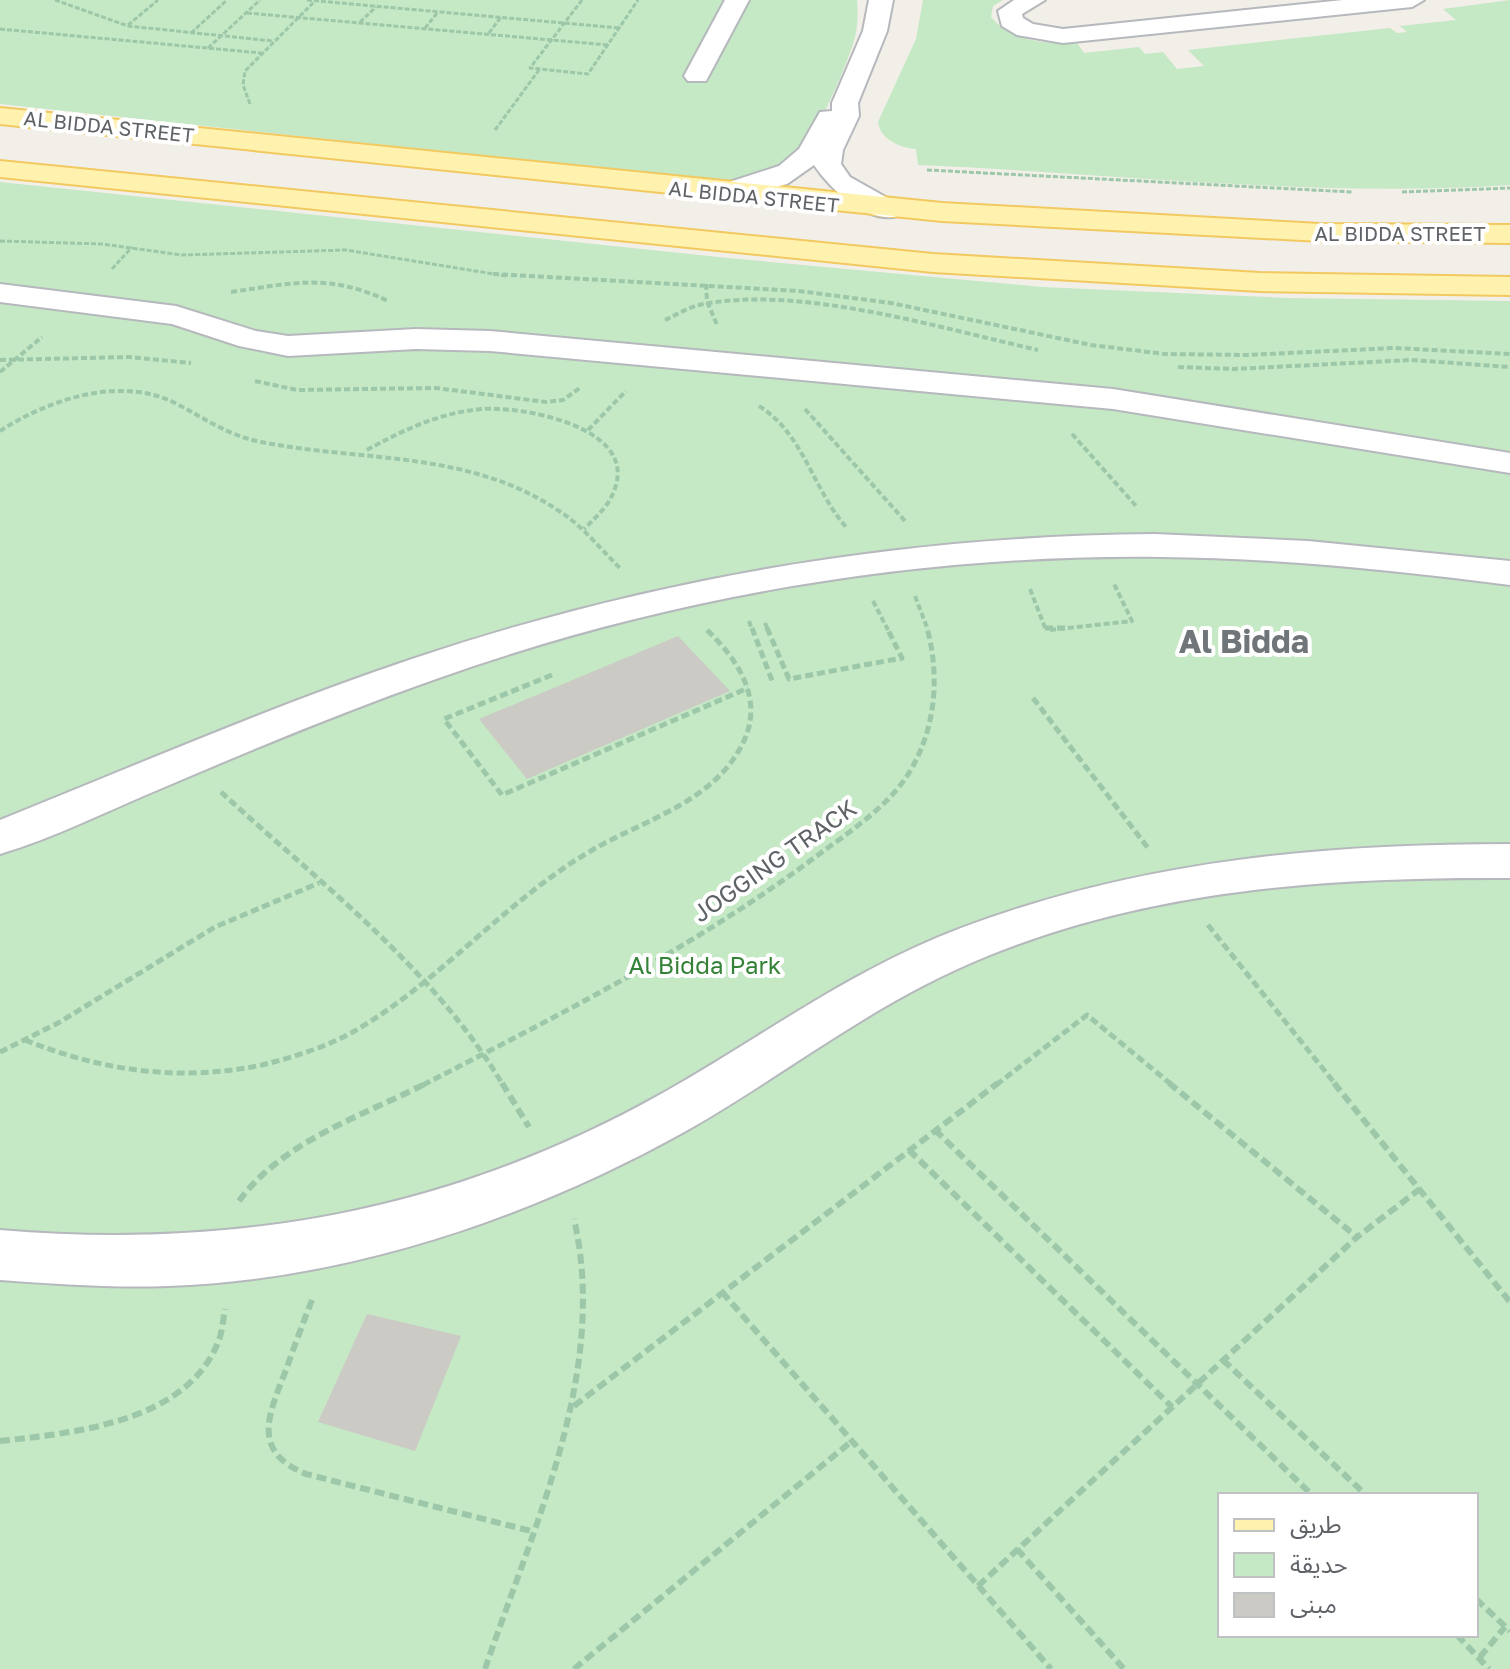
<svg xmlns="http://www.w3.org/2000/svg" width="1510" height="1669" font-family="'Golos Text','Noto Sans Arabic',sans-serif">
  <rect width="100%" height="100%" fill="#f1efe8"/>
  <g fill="#c5e8c5" fill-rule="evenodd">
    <path d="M0,0H857C858,12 858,25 855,37C848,64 809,155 787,167C769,177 740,180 720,181L0,104Z"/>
    <path d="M923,0H1003L993,6L991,17C1012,42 1046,44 1077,43L1084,53L1139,47L1145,54L1163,52L1177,69L1204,66L1188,50L1390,28L1397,33L1407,32L1400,26L1456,20L1443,9L1510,0V185C1313,198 1115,173 918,165L916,149C900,148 880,139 878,122L916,39Z"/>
    <path d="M0,182L728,258L1042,287L1286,298L1510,301V1669H0ZM1220,1495H1476V1635H1220Z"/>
  </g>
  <g fill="#cccac5">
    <polygon points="678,636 730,691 527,779 479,719"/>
    <polygon points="367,1314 461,1336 415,1451 318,1422"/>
  </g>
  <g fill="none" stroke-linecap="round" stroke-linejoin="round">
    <g stroke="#b5b8bc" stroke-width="4">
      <g id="minor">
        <polygon points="725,0 749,0 706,81 688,81 684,76"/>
        <path d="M869,0H893L887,31L858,103L859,116L843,150L841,164L850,177L898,204L902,210L898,216C867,224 830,189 814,165L787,184L724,201L714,199L710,193L714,187L779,166L799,149L820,112L832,111V103L863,31Z"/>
        <polygon points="1014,0 1045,0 1022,14 1023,18 1033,24 1063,29 1343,0 1424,0 1412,7 1063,43 1017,35 1002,26 998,11"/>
        <polygon points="0,284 176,306 256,331 288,336 416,329 490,331 1113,389 1510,453 1510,473 1113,409 490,351 416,349 288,356 239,346 172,324 0,302"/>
        <path d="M1155,534L1308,541L1510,561V585C1393,570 1276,558 1159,557C915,554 666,597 436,679C342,712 251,750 160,789C107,811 54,838 0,854V820C137,765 272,706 412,659C652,578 902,536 1155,534Z"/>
        <path d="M1510,844V878C1334,877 1156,888 990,955C875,1001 791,1071 686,1131C530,1218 347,1280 168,1286C112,1288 56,1284 0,1280V1230C237,1250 452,1211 661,1094C762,1037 852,969 961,928C1139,861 1321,844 1510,844Z"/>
      </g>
    </g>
    <g stroke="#f2c960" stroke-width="4">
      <g id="major">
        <polygon points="0,108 942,203 1320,224 1510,225 1510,243 1320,241 942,221 0,124"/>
        <polygon points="0,161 933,254 1260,273 1510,277 1510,295 1260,291 933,272 0,177"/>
      </g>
    </g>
    <g stroke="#9cc7a9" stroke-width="3" stroke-dasharray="5 2" stroke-linecap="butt">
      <polyline points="55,0 128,26 273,41"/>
      <polyline points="307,0 619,28"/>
      <polyline points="582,0 530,68 588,74 638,0"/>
      <polyline points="247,13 608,45"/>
      <polyline points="360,22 376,7"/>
      <polyline points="128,25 158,0"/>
      <polyline points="425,28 438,12"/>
      <polyline points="0,29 261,53"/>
      <polyline points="191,33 227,0"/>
      <polyline points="489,33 501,17"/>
      <polyline points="208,48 260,0"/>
      <polyline points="250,104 243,85 245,71 316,0"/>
      <polyline points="495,130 539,70"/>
      <polyline points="927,170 1352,192"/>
      <polyline points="1402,192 1510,188"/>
      <polyline points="0,241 102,244 182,255 346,250 506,276"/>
      <polyline points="112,269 132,247"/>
    </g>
    <g stroke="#9cc7a9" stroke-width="4" stroke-dasharray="6 3" stroke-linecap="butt">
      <polyline points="493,274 799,291 891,303 1091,345 1165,354 1247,355 1394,348 1510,354"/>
      <polyline points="706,284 707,301 717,325"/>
      <path d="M231,292C293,283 329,273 388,301"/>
      <path d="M665,320C676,315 687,308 699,305C797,284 940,328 1038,350"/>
      <polyline points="0,360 129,357 191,363"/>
      <polyline points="1178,367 1234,369 1411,360 1510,367"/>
      <polyline points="0,372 42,337"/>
      <polyline points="255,381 297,390 436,388 546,402 563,400 581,387"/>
      <path d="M759,406C805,435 812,489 847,528"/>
      <polyline points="805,409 905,521"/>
      <polyline points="588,430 626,391"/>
      <path d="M0,431C48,400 117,376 173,402C203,417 226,435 261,442C363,462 469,450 559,511C583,526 601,550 621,569"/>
      <polyline points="1072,434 1137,507"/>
      <path d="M367,450C403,430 441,412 483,409C521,406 633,426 616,485C611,504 598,515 584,529"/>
      <polyline points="1030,589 1046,630"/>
      <polyline points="915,596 928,630"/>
      <polyline points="873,601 888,630"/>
      <polyline points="749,621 752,630"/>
      <polyline points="765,623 768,630"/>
      <polyline points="1050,630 1132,621 1114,584"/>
    </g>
    <g stroke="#9cc7a9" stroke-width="5" stroke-dasharray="8 4" stroke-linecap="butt">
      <polyline points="752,628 773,683"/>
      <polyline points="767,628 789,679 902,658 887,628"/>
      <polyline points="1045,628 1069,628"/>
      <polyline points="552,675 444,719 502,795 748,688"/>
      <polyline points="1033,698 1148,848"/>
      <path d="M221,792C320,883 434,969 503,1085"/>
      <polyline points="1208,925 1336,1085"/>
      <path d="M25,1040C102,1071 180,1082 262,1065C294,1057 330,1046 358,1029C444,978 507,899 594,849C648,818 720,800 746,736C762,695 736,658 707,630"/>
      <polyline points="0,1052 58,1023 215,927 319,883"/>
      <path d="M423,1085C559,1015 695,947 818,855C848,833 883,810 905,779C935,735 941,679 927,628"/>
      <polyline points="996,1085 1087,1015 1172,1085"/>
    </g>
    <g stroke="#9cc7a9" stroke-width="6" stroke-dasharray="10 5" stroke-linecap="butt">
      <polyline points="502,1083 529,1127"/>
      <polyline points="1169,1083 1357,1237"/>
      <polyline points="1334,1083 1510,1302"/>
      <polyline points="935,1130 1312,1495"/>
      <polyline points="909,1150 1172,1407"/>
      <path d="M239,1201C283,1141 362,1116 427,1083"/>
      <polyline points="722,1292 1051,1669"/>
      <path d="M312,1300C303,1323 294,1347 286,1370C269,1414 250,1451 306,1474L531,1531"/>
      <polyline points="1223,1360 1366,1495"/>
      <polyline points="574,1406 998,1083"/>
      <path d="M0,1441C73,1433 183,1423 217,1345C222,1335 223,1320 225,1309"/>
      <polyline points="1017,1549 1124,1669"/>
      <polyline points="978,1586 1357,1237 1420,1189"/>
      <polyline points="1476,1599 1510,1631"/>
      <polyline points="1457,1635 1489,1669"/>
      <polyline points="1480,1657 1505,1627"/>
      <path d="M485,1669C533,1527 609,1371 574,1219"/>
      <polyline points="574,1669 852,1441"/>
    </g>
    <use href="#minor" fill="#fff" fill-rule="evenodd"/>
    <use href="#major" fill="#fff2af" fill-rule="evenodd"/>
  </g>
  <g text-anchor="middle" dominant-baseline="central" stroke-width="8" stroke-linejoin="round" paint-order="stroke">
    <g font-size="20" fill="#5f6368" stroke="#fff">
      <text transform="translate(109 126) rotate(6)">AL BIDDA STREET</text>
      <text transform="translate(754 196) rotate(6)">AL BIDDA STREET</text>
      <text x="1400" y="233">AL BIDDA STREET</text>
    </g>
    <g font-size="24" fill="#5f6368" stroke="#fff">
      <text transform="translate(774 860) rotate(-35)">JOGGING TRACK</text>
    </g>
    <g font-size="24" fill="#348238" stroke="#fff">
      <text x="705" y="964">Al Bidda Park</text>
    </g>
    <g font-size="32" font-weight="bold" fill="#70757a" stroke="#fff">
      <text x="1244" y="641">Al Bidda</text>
    </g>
  </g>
  <rect x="1218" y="1493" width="260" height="144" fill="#ffffff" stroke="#bfc1c3" stroke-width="2"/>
  <rect x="1234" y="1519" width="40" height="12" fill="#fff2af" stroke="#bfc1c3" stroke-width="2"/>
  <text x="1290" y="1533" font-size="24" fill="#5f6368">طريق</text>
  <rect x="1234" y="1553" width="40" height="24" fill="#c5e8c5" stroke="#bfc1c3" stroke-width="2"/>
  <text x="1290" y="1573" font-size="24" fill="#5f6368">حديقة</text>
  <rect x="1234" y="1593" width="40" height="24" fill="#cccac5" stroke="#bfc1c3" stroke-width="2"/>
  <text x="1290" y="1613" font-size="24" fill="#5f6368">مبنى</text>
</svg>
